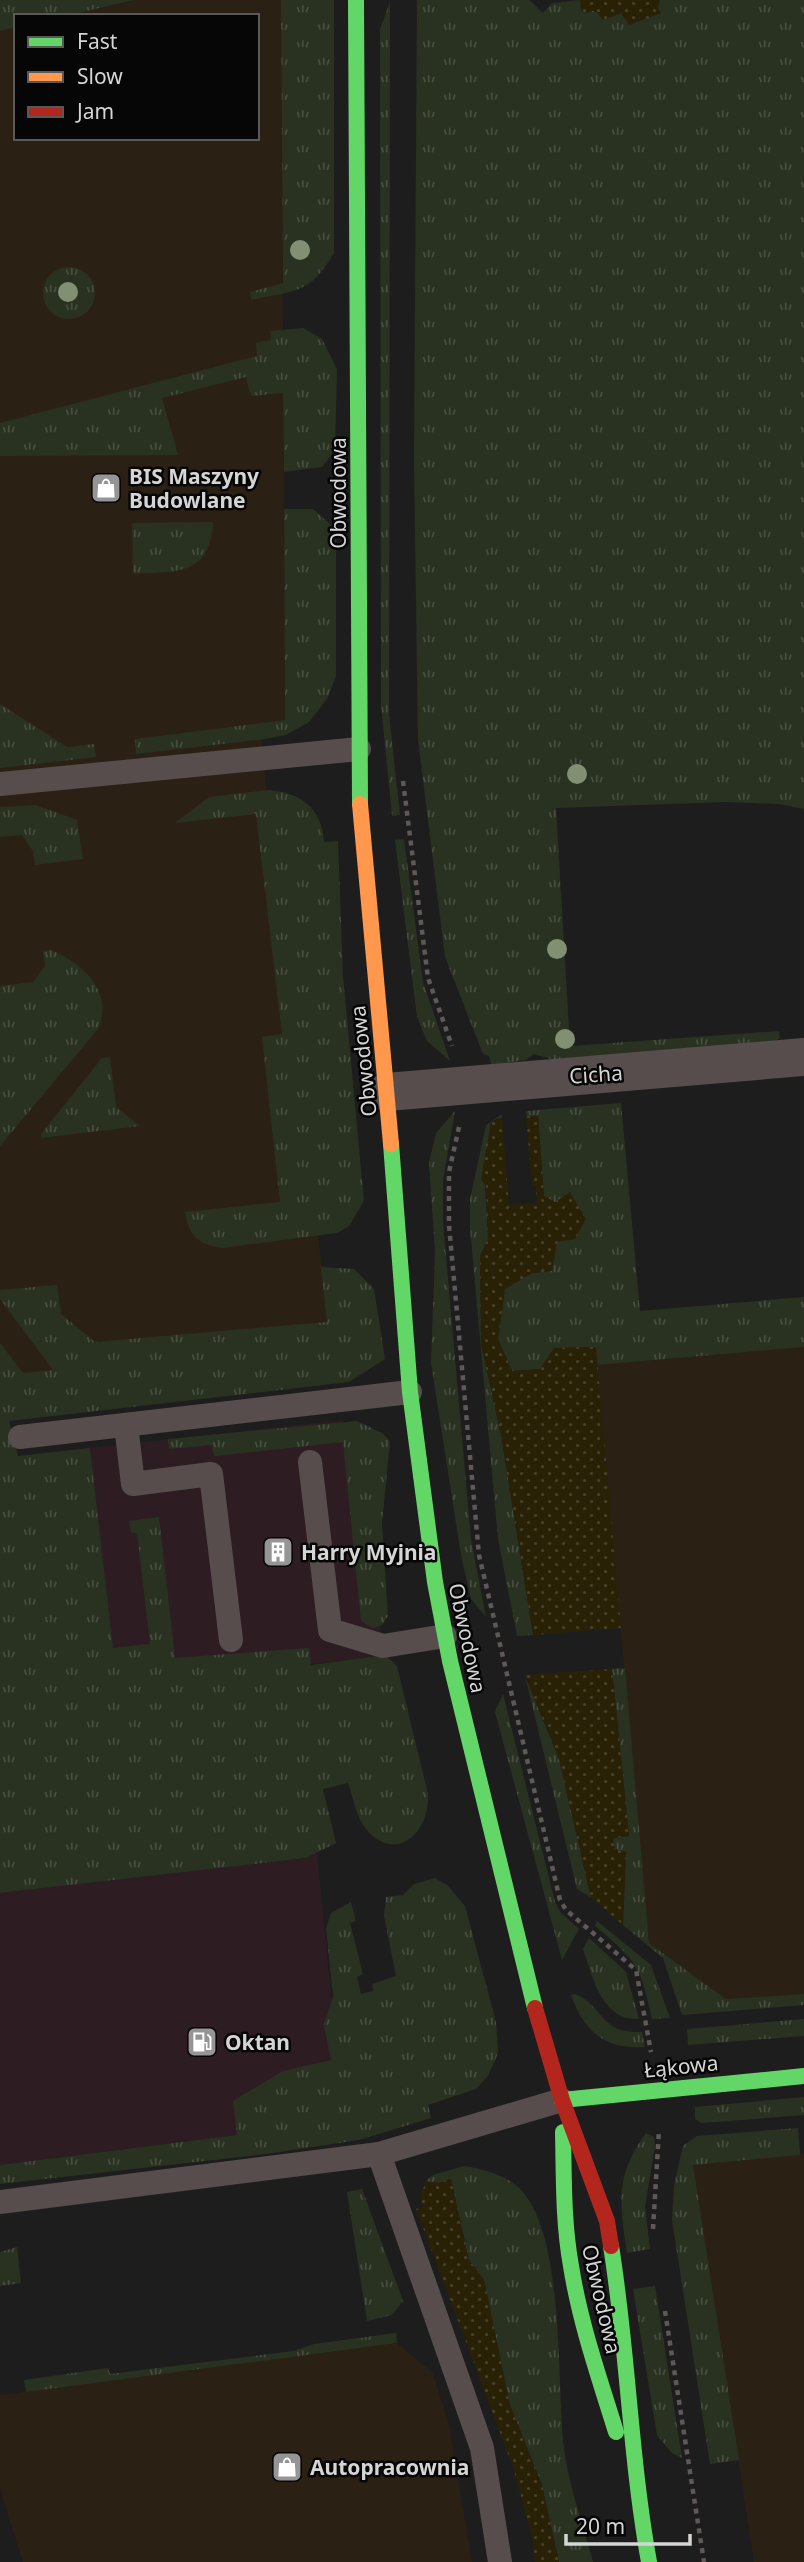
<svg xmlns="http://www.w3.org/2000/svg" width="804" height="2562" font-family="'Noto Sans',sans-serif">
  <defs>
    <pattern id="grass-tufts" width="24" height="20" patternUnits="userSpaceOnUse" patternTransform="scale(1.75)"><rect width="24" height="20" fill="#293121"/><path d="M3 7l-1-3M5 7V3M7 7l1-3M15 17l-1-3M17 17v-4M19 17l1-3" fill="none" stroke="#474e40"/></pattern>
    <pattern id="sand-dots" width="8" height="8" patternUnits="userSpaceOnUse" patternTransform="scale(1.75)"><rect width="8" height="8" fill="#292106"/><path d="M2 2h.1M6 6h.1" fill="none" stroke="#47402a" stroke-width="1.8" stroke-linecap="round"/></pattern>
  </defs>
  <rect width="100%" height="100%" fill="#1d1d1d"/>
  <g fill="#2d1d23">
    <polygon points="343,1420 385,1655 117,1688 90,1448"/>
    <polygon points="317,1853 332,2005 354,2120 0,2165 0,1893 306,1858"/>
  </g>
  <g fill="#2b2014">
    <polygon points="134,0 281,0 285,720 259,724 328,1322 0,1413 0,31 16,27 16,138 257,138 257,16 65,16"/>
    <polygon points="804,1347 804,1994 726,1999 649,1943 597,1365"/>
    <polygon points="804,2154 804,2562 754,2562 693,2165"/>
    <polygon points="397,2343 433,2373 449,2426 472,2562 23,2562 0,2489 0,2395"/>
  </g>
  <g fill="url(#grass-tufts)">
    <polygon points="0,0 134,0 65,16 16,16 16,27 0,31"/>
    <path d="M281,0H334V253C309,295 296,290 251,300L250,292L283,283Z"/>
    <polygon points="417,0 529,0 543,13 552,3 580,0 590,10 612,17 621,13 657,10 660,0 804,0 804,809 779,804 726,802 556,808 570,1046 779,1031 780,1038 771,1044 558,1061 534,1054 526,1060 491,1065 489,1056 483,1054 445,957 418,740 414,462"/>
    <polygon points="390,2 389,714 400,815 392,816 381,705 380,29"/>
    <circle cx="69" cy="293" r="26"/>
    <polygon points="303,328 322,339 337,369 335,450 322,467 284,472 283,393 251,396 246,377 162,398 178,455 0,456 0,423 257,356 256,343 271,340 270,331"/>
    <polygon points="284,509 313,509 331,525 336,538 336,676 327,699 309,722 286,735 265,739 136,754 135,739 285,720"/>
    <path d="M213,522C210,577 176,571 133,574L132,523Z"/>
    <polygon points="0,704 67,747 94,744 96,757 0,768"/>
    <path d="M269,790C301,793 322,808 324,842L338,841L343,977L364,1201L349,1226L337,1233L222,1248C199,1245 189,1236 185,1212L280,1202L262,1037L282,1034L256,814L175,823L209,797Z"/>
    <polygon points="36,805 77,820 83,859 35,865 33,851 22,835 0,837 0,807"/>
    <polygon points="404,839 423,982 450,1061 427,1041 417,1017 395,840"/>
    <path d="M51,950C84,964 114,992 98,1029L0,1146V986L33,982L45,966L43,951Z"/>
    <polygon points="110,1057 116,1107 140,1126 41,1138 41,1134 102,1058"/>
    <polygon points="621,1103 640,1311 804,1297 804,1347 597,1365 595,1347 554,1348 540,1369 512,1371 498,1339 505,1289 532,1273 552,1271 555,1202 544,1196 538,1116 526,1116 526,1111"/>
    <polygon points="455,1111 443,1180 443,1223 471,1539 486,1617 471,1599 461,1555 431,1363 435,1252 429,1163 436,1133"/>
    <polygon points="502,1114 502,1117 491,1122 485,1186 488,1239 480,1256 481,1344 501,1435 533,1635 517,1636 498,1539 470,1228 470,1199 486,1125"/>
    <path d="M321,1267L354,1269L374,1289L385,1359L349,1382L9,1421L18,1456L90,1448L113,1648L150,1644L137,1533H131L129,1521L159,1517L175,1658L309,1648L311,1665L385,1655L397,1666L428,1794C430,1834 395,1864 366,1829C355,1815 354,1799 348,1783L323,1789L336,1843L306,1858L0,1893V1343L23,1373L53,1370L0,1299V1290L57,1285L61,1314L95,1342L327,1322Z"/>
    <polygon points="357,1421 382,1433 390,1441 382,1523 388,1616 382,1625 373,1628 361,1621 343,1442 214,1456 212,1445 169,1449 168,1439"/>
    <polygon points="625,1668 649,1943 726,1999 804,1994 804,2005 682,2015 663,1958 623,1925 626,1852 615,1849 613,1838 629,1836 612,1669"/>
    <polygon points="525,1676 559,1759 591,1898 577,1889"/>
    <polygon points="503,1694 555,1902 561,1913 579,1929 562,1960 495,1712"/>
    <polygon points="435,1878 448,1886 465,1906 496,2022 498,2053 488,2076 476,2089 428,2105 431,2118 359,2140 266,2154 0,2184 0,2165 237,2135 233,2101 283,2071 331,2060 324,2025 333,1996 326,1928 331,1913 351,1902 356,1921 350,1923 363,1974 357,1977 361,1994 373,1991 372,1984 396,1976 384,1916 386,1897 403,1895 414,1884"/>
    <path d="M597,1921L651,1965L670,2018L652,2019C641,1966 636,1960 595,1926Z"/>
    <path d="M589,1938L626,1972L639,2019C602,2021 593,1978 583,1949Z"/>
    <path d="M576,1994C606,2009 600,2034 642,2032L645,2047C606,2050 584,2032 571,1995Z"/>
    <polygon points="804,2019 804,2036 688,2045 687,2029"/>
    <polygon points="804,2097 804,2115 702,2123 695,2119 695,2107"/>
    <polygon points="798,2128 800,2155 693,2165 739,2460 710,2464 672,2220 674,2185 683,2146 697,2136"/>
    <path d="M646,2133L654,2137L655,2146L645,2207L650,2249L627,2253C620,2202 614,2177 646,2133Z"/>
    <path d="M464,2166C481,2169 498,2173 513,2183C567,2220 556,2387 564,2449C569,2486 583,2525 593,2562H559L542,2485L510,2405L484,2280L469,2260L451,2179L438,2183L426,2181L433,2175Z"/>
    <polygon points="362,2189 403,2301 392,2315 367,2321 347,2192"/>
    <polygon points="17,2247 21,2283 0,2286 0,2252"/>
    <polygon points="655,2286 682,2458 672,2453 657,2435 633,2289"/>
    <polygon points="396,2333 397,2343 26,2392 24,2380 108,2368 110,2374 293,2351 314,2344"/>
  </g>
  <g fill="url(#sand-dots)">
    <polygon points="580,0 660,0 657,6 661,13 629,25 621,13 603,20 595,10 586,13 581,11"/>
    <polygon points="526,1116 538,1116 544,1196 555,1202 570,1192 586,1219 575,1239 557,1242 552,1271 532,1273 505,1289 498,1339 512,1371 540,1369 554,1348 596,1347 621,1628 533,1635 501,1435 481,1344 480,1256 488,1239 486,1186 481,1179 491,1122 502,1117 509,1205 537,1203 536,1186 532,1186"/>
    <polygon points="612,1669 629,1836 613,1838 615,1849 626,1852 623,1925 591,1898 559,1759 525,1675"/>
    <polygon points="451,2179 469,2260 484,2280 510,2405 542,2485 559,2562 535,2562 532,2536 513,2467 416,2209 423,2207 420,2197 426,2181 438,2183"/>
  </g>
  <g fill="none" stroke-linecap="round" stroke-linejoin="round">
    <g stroke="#5e5857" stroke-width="4.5" stroke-dasharray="5 5" stroke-linecap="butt">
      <polyline points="403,781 428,978 452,1046"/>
      <polyline points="459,1127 449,1172 449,1225 479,1555 560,1900 566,1910 636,1970 651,2052"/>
      <polyline points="653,2229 659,2130"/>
      <polyline points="665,2311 704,2562"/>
    </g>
    <g stroke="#584d4d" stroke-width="24">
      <polyline points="0,784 359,749"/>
      <polyline points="126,1425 133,1484 211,1474 231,1640"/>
      <polyline points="20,1437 410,1392"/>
      <polyline points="310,1462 330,1630 383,1646 445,1636"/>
      <polyline points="379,2154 482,2448 500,2562"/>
      <polyline points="0,2202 379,2154 562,2100"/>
    </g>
    <polyline stroke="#584d4d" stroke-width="38" points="387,1092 804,1057"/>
    <g stroke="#63d668" stroke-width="16">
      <polyline points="356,0 360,804"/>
      <polyline points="391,1144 410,1392 435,1582 450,1661 535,2008"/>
      <polyline points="562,2100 804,2076"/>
      <path d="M563,2132C564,2177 563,2222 571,2266C580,2323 599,2377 616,2432"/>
      <path d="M611,2246C628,2351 630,2457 649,2562"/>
    </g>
    <polyline stroke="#ff974d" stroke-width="16" points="360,804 391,1144"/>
    <polyline stroke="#b3261e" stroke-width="16" points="535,2008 562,2100 607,2221 611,2246"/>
  </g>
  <g fill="#819072">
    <circle cx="300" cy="250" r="10"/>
    <circle cx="68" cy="292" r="10"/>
    <circle cx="577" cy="774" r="10"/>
    <circle cx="557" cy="949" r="10"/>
    <circle cx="565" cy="1039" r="10"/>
  </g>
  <defs>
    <g id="shop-square" transform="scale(1.575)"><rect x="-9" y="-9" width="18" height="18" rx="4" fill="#959595" stroke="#070607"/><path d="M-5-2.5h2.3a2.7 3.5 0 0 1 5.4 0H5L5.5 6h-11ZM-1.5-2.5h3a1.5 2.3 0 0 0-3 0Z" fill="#fff"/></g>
    <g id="building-square" transform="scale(1.575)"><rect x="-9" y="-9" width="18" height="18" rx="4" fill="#959595" stroke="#070607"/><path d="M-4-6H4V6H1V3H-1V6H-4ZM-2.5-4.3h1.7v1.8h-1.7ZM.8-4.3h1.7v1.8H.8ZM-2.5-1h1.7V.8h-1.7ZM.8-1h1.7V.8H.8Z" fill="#fff"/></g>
    <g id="fuel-square" transform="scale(1.575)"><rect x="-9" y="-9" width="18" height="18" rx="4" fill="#959595" stroke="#070607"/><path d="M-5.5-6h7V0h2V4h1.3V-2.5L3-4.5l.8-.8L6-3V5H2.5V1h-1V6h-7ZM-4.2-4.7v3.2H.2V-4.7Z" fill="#fff"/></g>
  </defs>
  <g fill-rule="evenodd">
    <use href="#shop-square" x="106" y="488"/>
    <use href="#building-square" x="278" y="1552"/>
    <use href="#fuel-square" x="202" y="2042"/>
    <use href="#shop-square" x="287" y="2467"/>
  </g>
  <g text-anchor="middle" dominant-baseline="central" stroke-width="5" stroke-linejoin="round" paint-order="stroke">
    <g font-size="21" font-weight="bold" fill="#d5d5d6" stroke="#070607" text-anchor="start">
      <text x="129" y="476">BIS Maszyny<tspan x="129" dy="24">Budowlane</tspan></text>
      <text x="301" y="1552">Harry Myjnia</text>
      <text x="225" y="2042">Oktan</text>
      <text x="310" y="2467">Autopracownia</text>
    </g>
    <g font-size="21" fill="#d5d5d6" stroke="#070607">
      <text transform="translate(338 493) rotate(-90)">Obwodowa</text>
      <text transform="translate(363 1061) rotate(-96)">Obwodowa</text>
      <text transform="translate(596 1074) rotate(-4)">Cicha</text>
      <text transform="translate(468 1638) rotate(78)">Obwodowa</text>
      <text transform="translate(681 2066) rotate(-6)">Łąkowa</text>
      <text transform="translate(602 2299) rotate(77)">Obwodowa</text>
    </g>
  </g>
  <rect x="14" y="14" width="245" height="126" fill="#070607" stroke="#59595a" stroke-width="2"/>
  <rect x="28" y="37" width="35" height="10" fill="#63d668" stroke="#59595a" stroke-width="2"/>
  <text x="77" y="49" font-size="21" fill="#d5d5d6">Fast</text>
  <rect x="28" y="72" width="35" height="10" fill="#ff974d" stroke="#59595a" stroke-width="2"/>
  <text x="77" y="84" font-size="21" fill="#d5d5d6">Slow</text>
  <rect x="28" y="107" width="35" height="10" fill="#b3261e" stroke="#59595a" stroke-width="2"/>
  <text x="77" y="119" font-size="21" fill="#d5d5d6">Jam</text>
  <path d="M566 2534v10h124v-10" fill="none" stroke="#d5d5d6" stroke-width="3.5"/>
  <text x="576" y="2534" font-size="21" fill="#d5d5d6" stroke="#070607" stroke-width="5" paint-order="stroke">20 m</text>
</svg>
